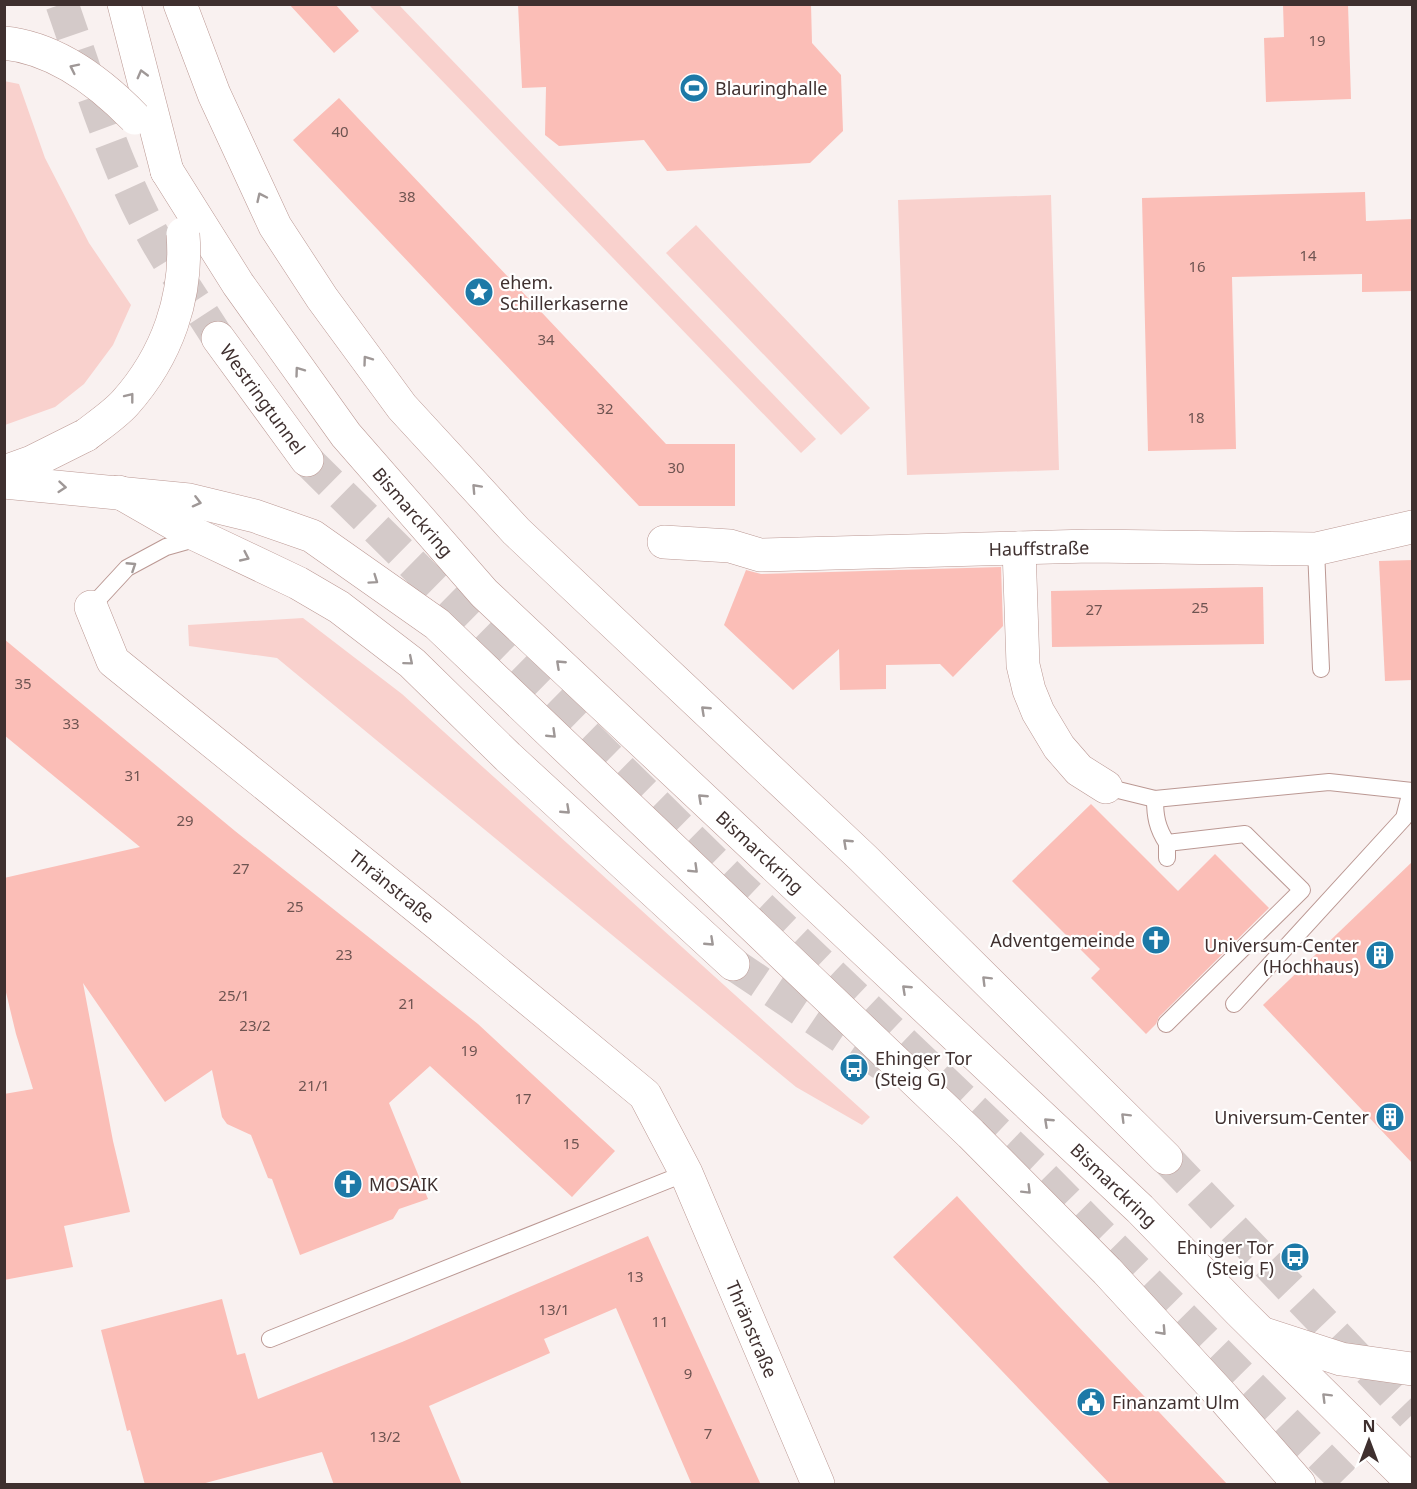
<svg xmlns="http://www.w3.org/2000/svg" width="1417" height="1489" font-family="'Noto Sans',sans-serif">
  <rect width="100%" height="100%" fill="#f9f1f0"/>
  <g fill="#f9d1cd">
    <polygon points="369,5 399,5 816,439 801,453"/>
    <polygon points="4,81 19,84 45,158 89,243 131,305 113,345 84,384 55,407 5,425"/>
    <polygon points="1051,195 1059,470 907,475 898,200"/>
    <polygon points="696,225 870,408 841,435 666,253"/>
    <polygon points="303,618 402,694 870,1117 862,1125 796,1087 277,658 189,646 188,625"/>
  </g>
  <g fill="#fbbeb7">
    <polygon points="289,4 335,4 359,31 334,53"/>
    <polygon points="518,4 811,4 812,43 841,75 843,131 810,163 667,171 644,140 559,146 545,135 546,87 522,88"/>
    <polygon points="1283,4 1348,4 1351,99 1266,102 1264,38 1284,37"/>
    <polygon points="339,98 666,444 735,444 735,506 639,506 293,140"/>
    <polygon points="1365,192 1366,221 1413,219 1413,291 1362,292 1362,274 1232,277 1236,449 1148,451 1142,198"/>
    <polygon points="1413,560 1413,680 1385,681 1379,561"/>
    <polygon points="1001,567 1003,626 953,677 940,664 886,665 886,689 840,690 839,649 793,690 724,625 746,570 761,574"/>
    <polygon points="1263,587 1264,644 1052,647 1051,591"/>
    <polygon points="4,639 235,831 478,1024 615,1151 572,1197 430,1066 389,1103 428,1199 399,1209 393,1219 300,1255 272,1179 268,1178 251,1135 227,1124 222,1117 212,1070 165,1102 83,983 113,1141 130,1212 64,1226 73,1267 4,1280 4,1094 33,1089 16,1034 4,984 4,878 140,847 4,735"/>
    <polygon points="1091,804 1178,891 1215,854 1269,908 1159,1017 1156,1024 1146,1034 1091,978 1100,969 1012,881"/>
    <polygon points="1413,861 1413,1164 1263,1005"/>
    <polygon points="957,1196 1024,1269 1228,1485 1111,1485 893,1257"/>
    <polygon points="648,1236 761,1485 692,1485 616,1308 544,1339 550,1353 429,1406 462,1485 334,1485 322,1452 198,1485 145,1485 130,1430 127,1431 101,1330 222,1299 237,1355 245,1353 258,1399 402,1342"/>
  </g>
  <g fill="none" stroke-linecap="round" stroke-linejoin="round">
    <g stroke="#d4cac9" stroke-width="33" stroke-dasharray="33 16" stroke-linecap="butt">
      <path d="M62,4C90,84 115,168 157,242C176,275 198,306 218,338"/>
      <polyline points="307,460 737,884 1037,1170 1348,1484"/>
      <polyline points="733,964 891,1070"/>
      <polyline points="1166,1158 1412,1415"/>
    </g>
    <g stroke="#bb9893" stroke-width="18">
      <g id="service">
        <polyline points="1316,549 1321,669"/>
        <polyline points="91,607 127,568 166,547 198,538"/>
        <polyline points="1106,787 1155,799 1329,782 1412,791"/>
        <path d="M1155,799C1155,816 1157,828 1167,843L1245,834L1302,890L1166,1024"/>
        <polyline points="1167,843 1167,858"/>
        <polyline points="1234,1004 1404,818 1411,791"/>
        <polyline points="270,1339 686,1173"/>
      </g>
    </g>
    <g stroke="#bb9893" stroke-width="34">
      <g id="minor">
        <polyline points="664,542 730,546 760,555 1090,546 1316,549 1412,527"/>
        <polyline points="1019,548 1023,665 1029,690 1038,712 1059,747 1079,770 1106,787"/>
        <polyline points="91,607 113,661 438,924 645,1095 686,1173 818,1484"/>
      </g>
    </g>
    <g stroke="#bb9893" stroke-width="34">
      <polyline id="secondary" points="1264,1334 1341,1359 1412,1369"/>
    </g>
    <g stroke="#bb9893" stroke-width="34">
      <g id="primary">
        <polyline points="167,171 238,284 346,435 484,593 1140,1209 1239,1311 1412,1482"/>
        <polyline points="4,472 32,462 86,435"/>
        <polyline points="4,482 189,500 255,516 312,536 437,624 971,1134 1107,1271 1223,1397 1299,1484"/>
      </g>
    </g>
    <g stroke="#bb9893" stroke-width="34">
      <g id="trunk">
        <polyline points="124,4 167,171"/>
        <polyline points="180,4 214,94 275,226 322,298 402,407 516,531 863,858 1166,1158"/>
        <polyline points="218,338 307,460"/>
        <polyline points="119,492 180,527 298,583 339,607 412,663 508,757 733,964"/>
      </g>
    </g>
    <use href="#service" stroke="#fff" stroke-width="16"/>
    <use href="#minor" stroke="#fff" stroke-width="33"/>
    <use href="#secondary" stroke="#fff" stroke-width="33"/>
    <use href="#primary" stroke="#fff" stroke-width="33"/>
    <use href="#trunk" stroke="#fff" stroke-width="33"/>
    <g stroke="#bb9893" stroke-width="34" stroke-linecap="butt">
      <g id="primary-bridge">
        <path d="M4,43C56,48 100,82 135,118"/>
        <path d="M86,435C99,425 114,415 125,403C167,356 188,297 183,234"/>
      </g>
    </g>
    <use href="#primary-bridge" stroke="#fff" stroke-width="33"/>
  </g>
  <defs><path id="oneway-chevron" d="M-2-3.5L2.5 0L-2 3.5" fill="none" stroke-width="1.6" stroke-linecap="round" stroke-linejoin="round" transform="scale(1.5)"/></defs>
  <g stroke="#9f9897">
    <use href="#oneway-chevron" transform="translate(74 68) rotate(-154)"/>
    <use href="#oneway-chevron" transform="translate(142 74) rotate(-105)"/>
    <use href="#oneway-chevron" transform="translate(261 197) rotate(-115)"/>
    <use href="#oneway-chevron" transform="translate(367 360) rotate(-126)"/>
    <use href="#oneway-chevron" transform="translate(299 371) rotate(-126)"/>
    <use href="#oneway-chevron" transform="translate(130 397) rotate(-52)"/>
    <use href="#oneway-chevron" transform="translate(62 487) rotate(5)"/>
    <use href="#oneway-chevron" transform="translate(476 488) rotate(-133)"/>
    <use href="#oneway-chevron" transform="translate(197 502) rotate(14)"/>
    <use href="#oneway-chevron" transform="translate(245 557) rotate(25)"/>
    <use href="#oneway-chevron" transform="translate(132 566) rotate(-33)"/>
    <use href="#oneway-chevron" transform="translate(374 580) rotate(35)"/>
    <use href="#oneway-chevron" transform="translate(409 661) rotate(40)"/>
    <use href="#oneway-chevron" transform="translate(560 664) rotate(-137)"/>
    <use href="#oneway-chevron" transform="translate(705 710) rotate(-137)"/>
    <use href="#oneway-chevron" transform="translate(552 734) rotate(44)"/>
    <use href="#oneway-chevron" transform="translate(702 798) rotate(-137)"/>
    <use href="#oneway-chevron" transform="translate(566 810) rotate(43)"/>
    <use href="#oneway-chevron" transform="translate(847 843) rotate(-137)"/>
    <use href="#oneway-chevron" transform="translate(694 869) rotate(44)"/>
    <use href="#oneway-chevron" transform="translate(710 942) rotate(43)"/>
    <use href="#oneway-chevron" transform="translate(986 980) rotate(-135)"/>
    <use href="#oneway-chevron" transform="translate(906 989) rotate(-137)"/>
    <use href="#oneway-chevron" transform="translate(1125 1117) rotate(-135)"/>
    <use href="#oneway-chevron" transform="translate(1048 1122) rotate(-137)"/>
    <use href="#oneway-chevron" transform="translate(1027 1190) rotate(45)"/>
    <use href="#oneway-chevron" transform="translate(1162 1331) rotate(47)"/>
    <use href="#oneway-chevron" transform="translate(1326 1397) rotate(-135)"/>
  </g>
  <defs>
    <g id="stadium-disc" transform="scale(1.5)"><circle r="9.5" fill="#1d79a7" stroke="#fff"/><path d="M0-5a6.5 5 0 1 0 0 10a6.5 5 0 1 0 0-10ZM-3.5-1.8h7v3.6h-7Z" fill="#fff"/></g>
    <g id="sight-disc" transform="scale(1.5)"><circle r="9.5" fill="#1d79a7" stroke="#fff"/><path d="M0-6L1.8-2.2L6-1.7L2.9 1.2L3.7 5.4L0 3.3L-3.7 5.4L-2.9 1.2L-6-1.7L-1.8-2.2Z" fill="#fff"/></g>
    <g id="church-disc" transform="scale(1.5)"><circle r="9.5" fill="#1d79a7" stroke="#fff"/><path d="M-1.2-6h2.4v3.5h3.3v2.4h-3.3V6h-2.4V-.1h-3.3v-2.4h3.3Z" fill="#fff"/></g>
    <g id="building-disc" transform="scale(1.5)"><circle r="9.5" fill="#1d79a7" stroke="#fff"/><path d="M-4-6H4V6H1V3H-1V6H-4ZM-2.5-4.3h1.7v1.8h-1.7ZM.8-4.3h1.7v1.8H.8ZM-2.5-1h1.7V.8h-1.7ZM.8-1h1.7V.8H.8Z" fill="#fff"/></g>
    <g id="bus-disc" transform="scale(1.5)"><circle r="9.5" fill="#1d79a7" stroke="#fff"/><path d="M-5-6H5V4H4V6H2V4H-2V6H-4V4H-5ZM-3.5-4V0h7V-4ZM-3.5 1.2v1.5H-2V1.2ZM2 1.2v1.5H3.5V1.2Z" fill="#fff"/></g>
    <g id="civic-disc" transform="scale(1.5)"><circle r="9.5" fill="#1d79a7" stroke="#fff"/><path d="M-.6-6.5H3V-4.5H.6V-3L4-1V1h2V6H-6V1h2V-1L-.6-3ZM-1.2 2.5V6h2.4V2.5Z" fill="#fff"/></g>
  </defs>
  <g fill-rule="evenodd">
    <use href="#stadium-disc" x="694" y="88"/>
    <use href="#sight-disc" x="479" y="292"/>
    <use href="#church-disc" x="1156" y="940"/>
    <use href="#building-disc" x="1380" y="955"/>
    <use href="#bus-disc" x="854" y="1068"/>
    <use href="#building-disc" x="1390" y="1117"/>
    <use href="#church-disc" x="348" y="1184"/>
    <use href="#bus-disc" x="1295" y="1257"/>
    <use href="#civic-disc" x="1091" y="1402"/>
  </g>
  <g text-anchor="middle" dominant-baseline="central" stroke-width="4.5" stroke-linejoin="round" paint-order="stroke">
    <g font-size="15" fill="#6e5451">
      <text x="1317" y="40">19</text>
      <text x="340" y="131">40</text>
      <text x="407" y="196">38</text>
      <text x="1308" y="255">14</text>
      <text x="1197" y="266">16</text>
      <text x="546" y="339">34</text>
      <text x="605" y="408">32</text>
      <text x="1196" y="417">18</text>
      <text x="676" y="467">30</text>
      <text x="1200" y="607">25</text>
      <text x="1094" y="609">27</text>
      <text x="23" y="683">35</text>
      <text x="71" y="723">33</text>
      <text x="133" y="775">31</text>
      <text x="185" y="820">29</text>
      <text x="241" y="868">27</text>
      <text x="295" y="906">25</text>
      <text x="344" y="954">23</text>
      <text x="234" y="995">25/1</text>
      <text x="407" y="1003">21</text>
      <text x="255" y="1025">23/2</text>
      <text x="469" y="1050">19</text>
      <text x="314" y="1085">21/1</text>
      <text x="523" y="1098">17</text>
      <text x="571" y="1143">15</text>
      <text x="635" y="1276">13</text>
      <text x="554" y="1309">13/1</text>
      <text x="660" y="1321">11</text>
      <text x="688" y="1373">9</text>
      <text x="708" y="1433">7</text>
      <text x="385" y="1436">13/2</text>
    </g>
    <g font-size="18" fill="#3f302f" stroke="#fff" text-anchor="start">
      <text x="715" y="88">Blauringhalle</text>
      <text x="500" y="282">ehem.<tspan x="500" dy="21">Schillerkaserne</tspan></text>
      <text x="1135" y="940" text-anchor="end">Adventgemeinde</text>
      <text x="1359" y="945" text-anchor="end">Universum-Center<tspan x="1359" dy="21">(Hochhaus)</tspan></text>
      <text x="875" y="1058">Ehinger Tor<tspan x="875" dy="21">(Steig G)</tspan></text>
      <text x="1369" y="1117" text-anchor="end">Universum-Center</text>
      <text x="369" y="1184">MOSAIK</text>
      <text x="1274" y="1247" text-anchor="end">Ehinger Tor<tspan x="1274" dy="21">(Steig F)</tspan></text>
      <text x="1112" y="1402">Finanzamt Ulm</text>
    </g>
    <g font-size="18" fill="#3f302f" stroke="#fff">
      <text transform="translate(263 399) rotate(54)">Westringtunnel</text>
      <text transform="translate(413 512) rotate(49)">Bismarckring</text>
      <text transform="translate(1039 548) rotate(-1)">Hauffstraße</text>
      <text transform="translate(760 852) rotate(43)">Bismarckring</text>
      <text transform="translate(392 886) rotate(39)">Thränstraße</text>
      <text transform="translate(1114 1185) rotate(44)">Bismarckring</text>
      <text transform="translate(752 1329) rotate(67)">Thränstraße</text>
    </g>
  </g>
  <rect width="1417" height="1489" fill="none" stroke="#3f302f" stroke-width="12"/>
  <g transform="translate(1369 1441)" stroke="#ffffff" stroke-width="4.5" paint-order="stroke">
  <path d="M0-4.5L10 22L0 15L-10 22Z" fill="#3f302f"/>
  <text y="-9" font-size="16" font-weight="bold" text-anchor="middle" fill="#3f302f">N</text>
  </g>
</svg>
